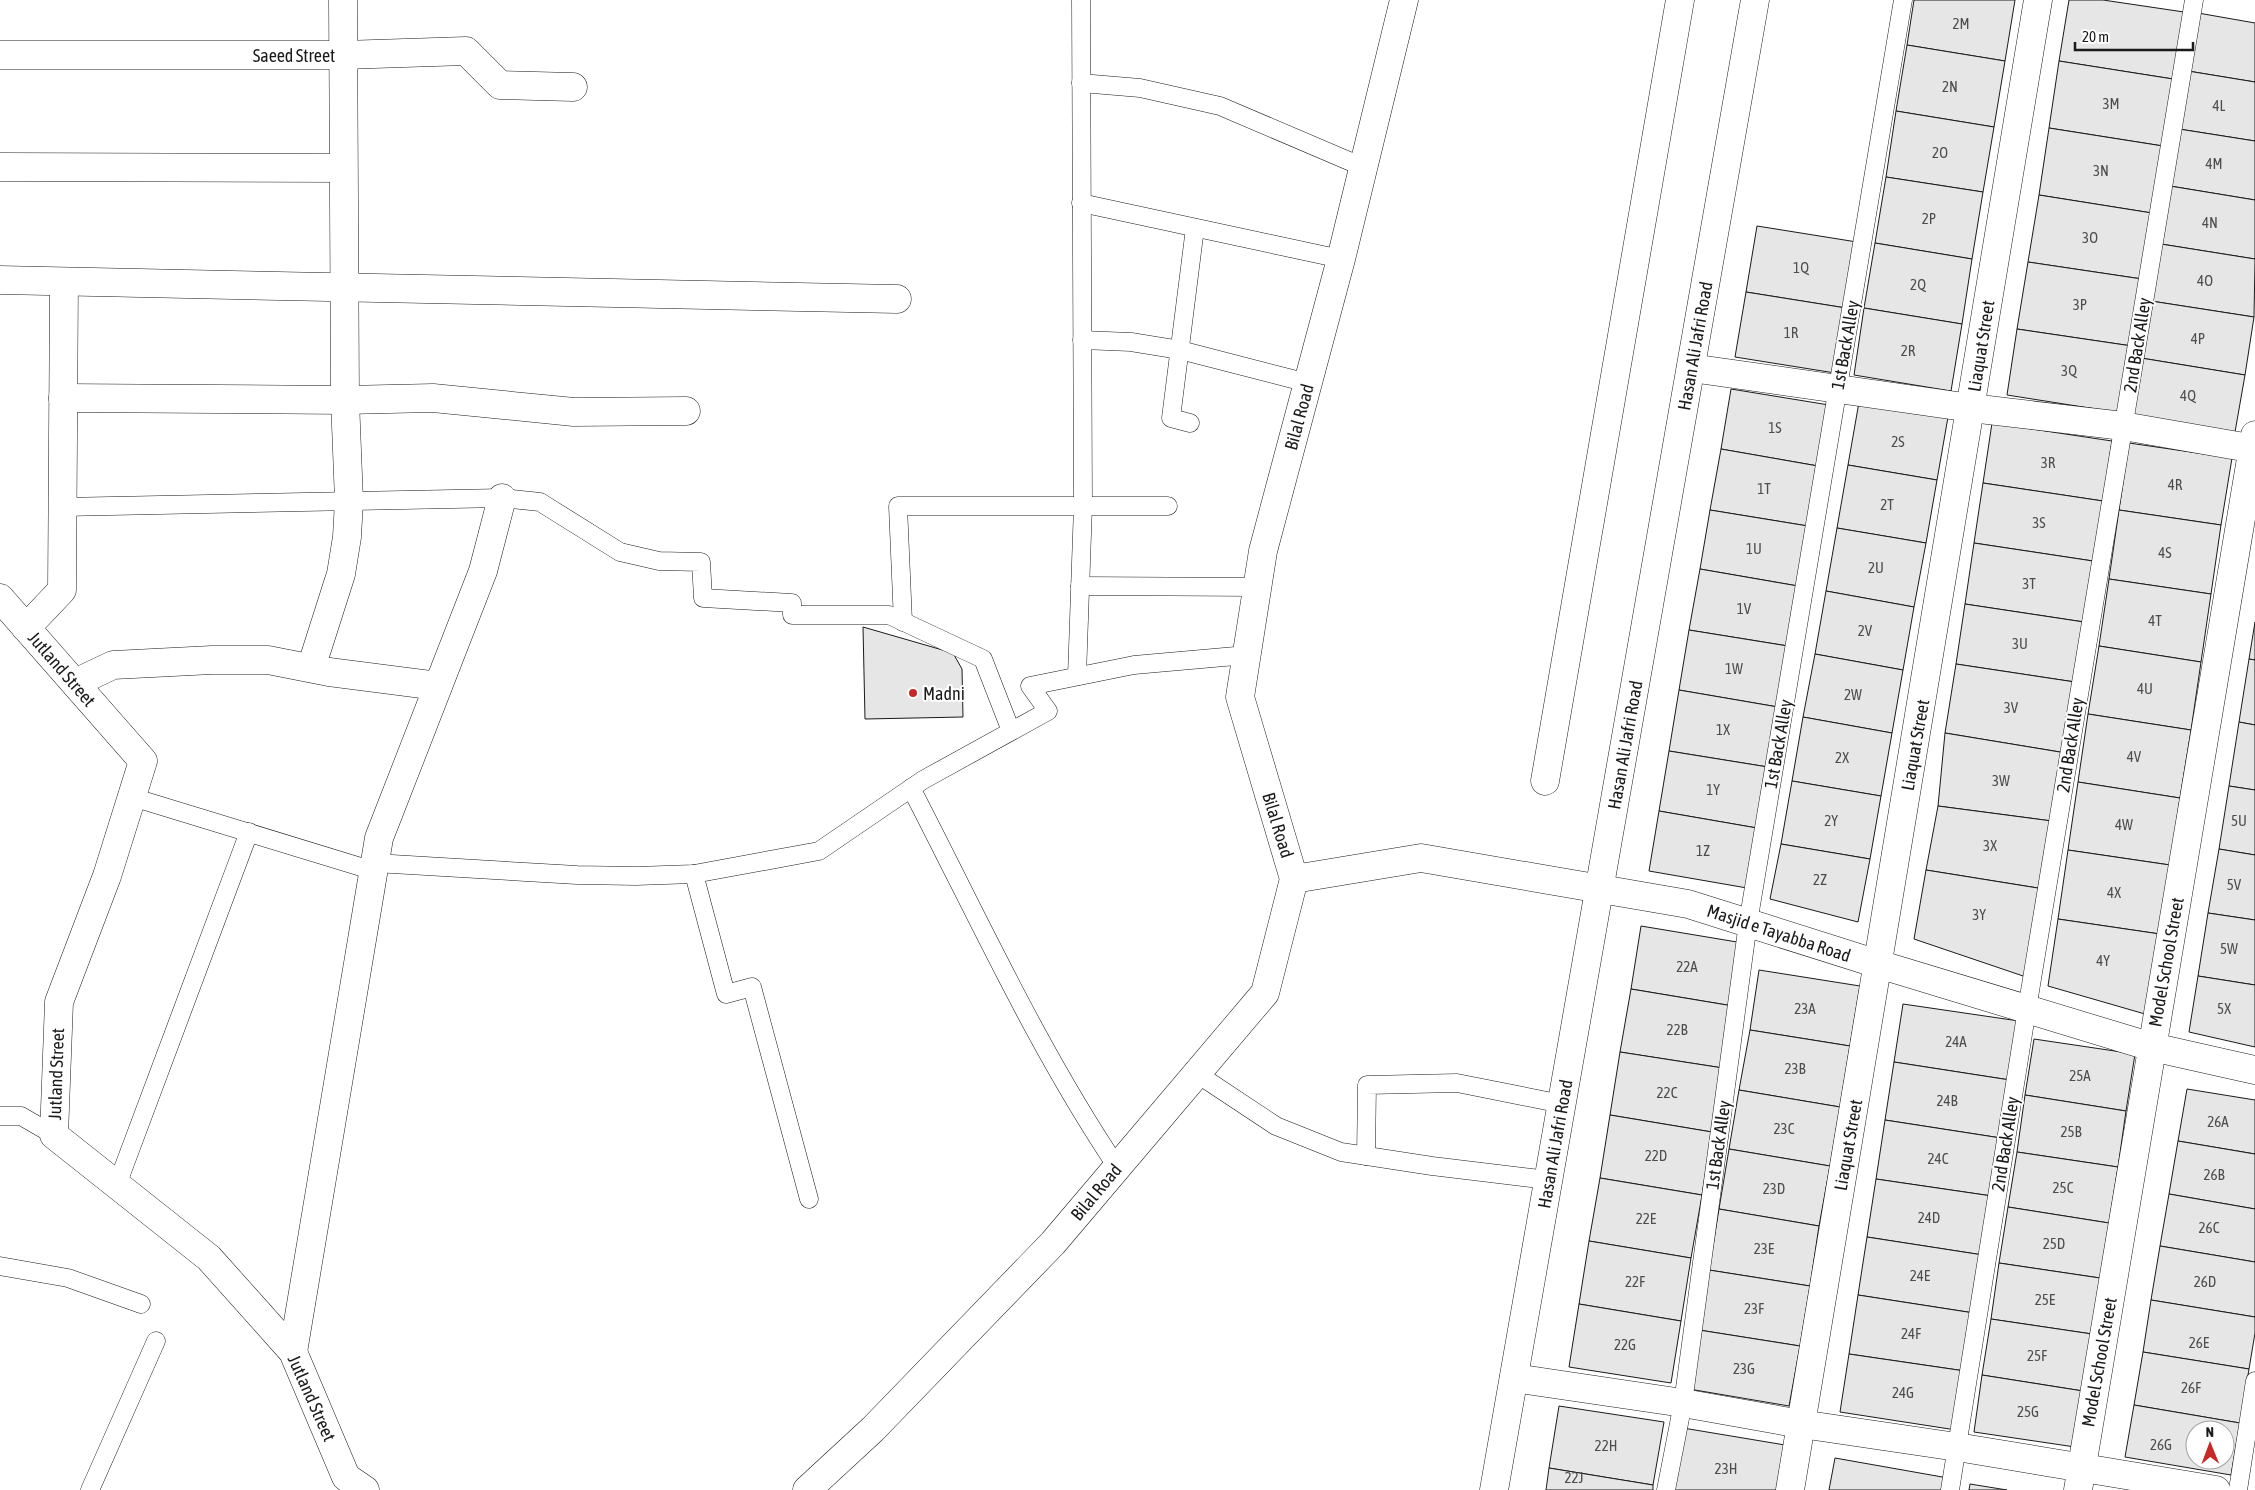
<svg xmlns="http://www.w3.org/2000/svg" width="2255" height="1490" font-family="'Asap Condensed',sans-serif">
  <rect width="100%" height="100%" fill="#fff"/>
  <g fill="#e6e6e6" stroke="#1a1a1a" fill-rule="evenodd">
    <polygon points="1914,0 2015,0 2005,61 1907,45"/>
    <polygon points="2069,0 2103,0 2184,12 2173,79 2059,61"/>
    <polygon points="2198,13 2255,23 2255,82 2188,71"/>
    <polygon points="1907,45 2005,61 1994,127 1896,111"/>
    <polygon points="2059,61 2173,79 2163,146 2049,128"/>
    <polygon points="2188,71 2255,82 2255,141 2179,129"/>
    <polygon points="1896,111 1994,127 1983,192 1886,177"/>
    <polygon points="2049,128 2163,146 2152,213 2039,195"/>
    <polygon points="2179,129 2255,141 2255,200 2170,186"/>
    <polygon points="1886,177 1983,192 1972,259 1875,243"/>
    <polygon points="2170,186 2255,200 2255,259 2161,244"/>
    <polygon points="2039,195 2152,213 2142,279 2028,262"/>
    <polygon points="1757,226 1857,242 1846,308 1746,292"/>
    <polygon points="1875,243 1972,259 1962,324 1864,308"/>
    <polygon points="2161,244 2255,259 2254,317 2151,301"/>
    <polygon points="2028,262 2142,279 2132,346 2017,329"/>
    <polygon points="1746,292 1846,308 1835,373 1735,357"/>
    <polygon points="2151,301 2254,317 2245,375 2141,358"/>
    <polygon points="1864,308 1962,324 1951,391 1854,375"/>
    <polygon points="2017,329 2132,346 2121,413 2007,395"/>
    <polygon points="2141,358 2245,375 2235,432 2132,415"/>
    <polygon points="1731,389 1829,405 1818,466 1721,449"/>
    <polygon points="1859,402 1948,417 1937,480 1848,465"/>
    <polygon points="1992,423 2112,441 2103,501 1983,483"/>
    <polygon points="2129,443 2232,458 2221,525 2119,510"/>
    <polygon points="1721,449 1818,466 1808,526 1710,510"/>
    <polygon points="1848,465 1937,480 1926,543 1837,528"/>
    <polygon points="1983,483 2103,501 2093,561 1974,543"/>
    <polygon points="1710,510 1808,526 1798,586 1700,569"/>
    <polygon points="2119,510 2221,525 2211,594 2109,579"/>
    <polygon points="1837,528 1926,543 1914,607 1826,591"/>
    <polygon points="1974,543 2093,561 2084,622 1965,604"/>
    <polygon points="1700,569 1798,586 1788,646 1689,630"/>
    <polygon points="2109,579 2211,594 2201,662 2099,646"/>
    <polygon points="1826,591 1914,607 1903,670 1815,654"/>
    <polygon points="1965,604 2084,622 2075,682 1956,664"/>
    <polygon points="2255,622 2255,660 2249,659"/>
    <polygon points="863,627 953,653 962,669 963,717 865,719"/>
    <polygon points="1689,630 1788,646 1778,707 1679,690"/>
    <polygon points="2099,646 2201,662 2191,730 2088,714"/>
    <polygon points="1815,654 1903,670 1892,733 1803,717"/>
    <polygon points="2249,659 2255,660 2255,725 2239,722"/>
    <polygon points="1956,664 2075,682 2066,753 1945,733"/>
    <polygon points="1679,690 1778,707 1768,767 1669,751"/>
    <polygon points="2088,714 2191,730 2180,798 2078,782"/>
    <polygon points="1803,717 1892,733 1881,796 1792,781"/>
    <polygon points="2239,722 2255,725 2255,790 2229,786"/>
    <polygon points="1945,733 2066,753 2052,821 1938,806"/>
    <polygon points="1669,751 1768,767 1757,828 1659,811"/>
    <polygon points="1792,781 1881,796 1870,859 1781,844"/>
    <polygon points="2078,782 2180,798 2170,865 2068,850"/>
    <polygon points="2229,786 2255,790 2255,855 2219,849"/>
    <polygon points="1938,806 2052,821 2044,889 1926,870"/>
    <polygon points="1659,811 1757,828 1747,888 1649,871"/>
    <polygon points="1781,844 1870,859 1858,922 1770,899"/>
    <polygon points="2219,849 2255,855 2255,920 2208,913"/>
    <polygon points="2068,850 2170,865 2160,934 2058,919"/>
    <polygon points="1926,870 2044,889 2029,978 1914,939"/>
    <polygon points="2208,913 2255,920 2255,985 2198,976"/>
    <polygon points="2058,919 2160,934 2145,1014 2048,986"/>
    <polygon points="1641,926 1743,943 1733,1006 1631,989"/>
    <polygon points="1759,970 1860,986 1850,1046 1750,1030"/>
    <polygon points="2198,976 2255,985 2255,1047 2189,1032"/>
    <polygon points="1631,989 1733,1006 1723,1068 1620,1052"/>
    <polygon points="1903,1004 2019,1021 2010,1080 1894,1062"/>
    <polygon points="1750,1030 1850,1046 1840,1107 1739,1090"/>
    <polygon points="2034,1039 2135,1054 2126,1111 2025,1095"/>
    <polygon points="1620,1052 1723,1068 1712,1132 1610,1115"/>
    <polygon points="1894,1062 2010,1080 2001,1138 1885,1120"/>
    <polygon points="2187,1089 2255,1100 2255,1154 2178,1141"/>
    <polygon points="1739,1090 1840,1107 1830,1166 1729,1149"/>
    <polygon points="2025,1095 2126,1111 2118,1167 2017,1152"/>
    <polygon points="1610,1115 1712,1132 1702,1195 1600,1178"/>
    <polygon points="1885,1120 2001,1138 1992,1196 1876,1179"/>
    <polygon points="2178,1141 2255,1154 2255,1209 2169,1194"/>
    <polygon points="1729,1149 1830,1166 1819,1226 1719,1209"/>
    <polygon points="2017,1152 2118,1167 2109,1223 2008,1207"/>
    <polygon points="1600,1178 1702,1195 1691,1258 1589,1241"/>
    <polygon points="1876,1179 1992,1196 1983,1255 1867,1237"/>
    <polygon points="2169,1194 2255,1209 2255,1262 2160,1246"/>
    <polygon points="2008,1207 2109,1223 2100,1278 1999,1263"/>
    <polygon points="1719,1209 1819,1226 1810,1286 1709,1270"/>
    <polygon points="1867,1237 1983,1255 1974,1313 1858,1295"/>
    <polygon points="1589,1241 1691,1258 1681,1321 1579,1304"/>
    <polygon points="2160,1246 2255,1262 2255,1317 2151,1300"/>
    <polygon points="1999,1263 2100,1278 2092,1334 1991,1319"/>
    <polygon points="1709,1270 1810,1286 1800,1346 1699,1330"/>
    <polygon points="1858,1295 1974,1313 1965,1371 1849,1354"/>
    <polygon points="2151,1300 2255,1317 2255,1333 2249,1369 2143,1352"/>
    <polygon points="1579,1304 1681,1321 1671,1383 1569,1367"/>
    <polygon points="1991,1319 2092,1334 2083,1391 1982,1375"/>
    <polygon points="1699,1330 1800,1346 1789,1406 1689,1389"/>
    <polygon points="2143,1352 2249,1369 2240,1423 2134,1405"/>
    <polygon points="1849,1354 1965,1371 1956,1430 1840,1412"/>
    <polygon points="1982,1375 2083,1391 2075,1447 1974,1432"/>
    <path d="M2134,1405L2240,1423L2231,1475L2125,1457ZM2195,1430H2225V1460H2195Z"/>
    <polygon points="1559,1406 1664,1422 1653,1485 1549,1468"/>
    <polygon points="1677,1427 1785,1445 1778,1490 1667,1490"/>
    <polygon points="1835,1458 1948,1478 1946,1490 1829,1490"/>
    <polygon points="1549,1468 1653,1485 1653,1490 1546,1490"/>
    <polygon points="1970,1484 2007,1490 1969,1490"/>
  </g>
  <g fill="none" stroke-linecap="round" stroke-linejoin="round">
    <g stroke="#1a1a1a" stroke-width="19">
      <g id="lane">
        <polyline points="1081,83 1140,88 1220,106 1363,167"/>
        <polyline points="1081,203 1341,259"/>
        <polyline points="1082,340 1131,342 1180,350 1308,383"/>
        <polyline points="1190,423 1171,418 1195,228"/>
        <polyline points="62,507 502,498 540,502 620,552 659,561 701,562 703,598 792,603 792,615 889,615 983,659 1011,731"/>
        <polyline points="1080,586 1258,587"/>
        <polyline points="903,622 898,506 1168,506"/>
        <polyline points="1077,676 1083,506 1081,0"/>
        <path d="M911,788C977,915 1037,1048 1117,1167"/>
        <polyline points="132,797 374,871"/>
        <polyline points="375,863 577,875 636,876 694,874 819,851 923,780 1048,711 1030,686 1134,665 1247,655"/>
        <polyline points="694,874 726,994 752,987 809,1199"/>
        <polyline points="1196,1073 1276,1126 1341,1152 1432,1166 1548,1180"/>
        <polyline points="0,1116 21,1116 54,1135"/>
        <polyline points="1366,1156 1367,1085 1457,1083 1562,1104"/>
        <polyline points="117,1185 249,832"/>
        <polyline points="0,1266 68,1278 141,1304"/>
        <polyline points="90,1490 156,1341"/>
        <polyline points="1666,1490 1683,1403 1748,923 1903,0"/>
        <polyline points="1950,1490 2027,1009 2194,0"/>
        <polyline points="2238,1490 2255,1381"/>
      </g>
    </g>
    <g stroke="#1a1a1a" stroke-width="29">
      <g id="street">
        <polyline points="0,55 343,55 466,51 500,85 573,87"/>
        <polyline points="0,167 343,168"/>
        <polyline points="0,280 897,299"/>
        <polyline points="1691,368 1971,408 2123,426 2255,449"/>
        <polyline points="63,398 345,400 433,398 574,412 686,411"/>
        <polyline points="0,598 143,761 107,876 59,1002 54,1135 209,1258 293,1352 346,1477 365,1490"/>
        <polyline points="26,628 62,590 64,282"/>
        <polyline points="311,668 341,574 347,537 349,501 345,400 343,0"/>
        <polyline points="75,683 113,665 212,660 268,660 329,672 438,686"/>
        <polyline points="1545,781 1680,0"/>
        <polyline points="1294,879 1421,858 1688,904 1878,964 2152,1047 2255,1070"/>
        <polyline points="293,1352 379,838 483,571 502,498"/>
        <polyline points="1514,1378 1683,1403 1801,1424 1957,1447 2216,1490"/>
        <polyline points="807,1490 873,1429 1053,1243 1265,993 1294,879 1240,697 1263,551 1341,259 1404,0"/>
        <polyline points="1494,1490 1755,0"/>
        <polyline points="1790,1490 2038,0"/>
        <polyline points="2078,1490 2255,435"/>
      </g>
    </g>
    <use href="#lane" stroke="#fff" stroke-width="18"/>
    <use href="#street" stroke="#fff" stroke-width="28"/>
  </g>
  <circle fill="#c62828" stroke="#fff" stroke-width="2" cx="913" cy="693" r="5"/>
  <g text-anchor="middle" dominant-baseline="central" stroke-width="4" stroke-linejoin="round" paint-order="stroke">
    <g font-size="15" fill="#4d4d4d">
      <text x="1961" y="23">2M</text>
      <text x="1950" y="86">2N</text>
      <text x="2111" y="103">3M</text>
      <text x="2219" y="105">4L</text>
      <text x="1940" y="152">2O</text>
      <text x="2214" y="163">4M</text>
      <text x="2101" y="170">3N</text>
      <text x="1929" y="218">2P</text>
      <text x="2210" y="222">4N</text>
      <text x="2090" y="237">3O</text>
      <text x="1801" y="267">1Q</text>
      <text x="2205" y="280">4O</text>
      <text x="1918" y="284">2Q</text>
      <text x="2080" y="304">3P</text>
      <text x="1791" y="332">1R</text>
      <text x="2198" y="338">4P</text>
      <text x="1908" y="350">2R</text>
      <text x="2069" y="370">3Q</text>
      <text x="2188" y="395">4Q</text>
      <text x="1775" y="427">1S</text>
      <text x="1898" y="441">2S</text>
      <text x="2048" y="462">3R</text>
      <text x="2175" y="484">4R</text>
      <text x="1764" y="488">1T</text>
      <text x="1887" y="504">2T</text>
      <text x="2039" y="522">3S</text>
      <text x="1754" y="548">1U</text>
      <text x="2165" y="552">4S</text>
      <text x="1876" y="567">2U</text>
      <text x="2029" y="583">3T</text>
      <text x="1744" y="608">1V</text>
      <text x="2155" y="620">4T</text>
      <text x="1865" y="630">2V</text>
      <text x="2020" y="643">3U</text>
      <text x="1734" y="668">1W</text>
      <text x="2145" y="688">4U</text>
      <text x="1853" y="694">2W</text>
      <text x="2011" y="707">3V</text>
      <text x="1723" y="729">1X</text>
      <text x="2134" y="756">4V</text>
      <text x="1842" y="757">2X</text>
      <text x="2001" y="780">3W</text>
      <text x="1713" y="789">1Y</text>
      <text x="1831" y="820">2Y</text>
      <text x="2239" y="820">5U</text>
      <text x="2124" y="824">4W</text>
      <text x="1990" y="845">3X</text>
      <text x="1703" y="850">1Z</text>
      <text x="1820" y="879">2Z</text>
      <text x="2234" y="884">5V</text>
      <text x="2114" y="892">4X</text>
      <text x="1979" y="914">3Y</text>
      <text x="2229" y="948">5W</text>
      <text x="2103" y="960">4Y</text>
      <text x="1687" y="966">22A</text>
      <text x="1805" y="1008">23A</text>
      <text x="2224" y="1008">5X</text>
      <text x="1677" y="1029">22B</text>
      <text x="1956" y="1041">24A</text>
      <text x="1795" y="1068">23B</text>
      <text x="2080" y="1075">25A</text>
      <text x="1667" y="1092">22C</text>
      <text x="1947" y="1100">24B</text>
      <text x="2218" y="1121">26A</text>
      <text x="1784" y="1128">23C</text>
      <text x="2071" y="1131">25B</text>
      <text x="1656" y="1155">22D</text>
      <text x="1938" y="1158">24C</text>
      <text x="2214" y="1174">26B</text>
      <text x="2063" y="1187">25C</text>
      <text x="1774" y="1188">23D</text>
      <text x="1929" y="1217">24D</text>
      <text x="1646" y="1218">22E</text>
      <text x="2209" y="1227">26C</text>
      <text x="2054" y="1243">25D</text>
      <text x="1764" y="1248">23E</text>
      <text x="1920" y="1275">24E</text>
      <text x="1635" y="1281">22F</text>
      <text x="2205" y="1281">26D</text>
      <text x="2045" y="1299">25E</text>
      <text x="1754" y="1308">23F</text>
      <text x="1911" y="1333">24F</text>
      <text x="2199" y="1342">26E</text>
      <text x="1625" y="1344">22G</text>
      <text x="2037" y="1355">25F</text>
      <text x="1744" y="1368">23G</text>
      <text x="2191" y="1387">26F</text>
      <text x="1903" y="1392">24G</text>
      <text x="2028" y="1411">25G</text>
      <text x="2161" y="1444">26G</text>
      <text x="1606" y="1445">22H</text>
      <text x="1726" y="1468">23H</text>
      <text x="1574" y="1477">22J</text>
    </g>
    <g font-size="18" fill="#1a1a1a" stroke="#fff">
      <text x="294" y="55">Saeed Street</text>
      <text transform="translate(1845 345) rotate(-80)">1st Back Alley</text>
      <text transform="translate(2137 345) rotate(-81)">2nd Back Alley</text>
      <text transform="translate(1695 346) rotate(-80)">Hasan Ali Jafri Road</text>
      <text transform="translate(1981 346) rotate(-81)">Liaquat Street</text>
      <text transform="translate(1299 417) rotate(-75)">Bilal Road</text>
      <text transform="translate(62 669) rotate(49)">Jutland Street</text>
      <text transform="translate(1778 744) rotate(-80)">1st Back Alley</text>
      <text transform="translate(1625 745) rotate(-80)">Hasan Ali Jafri Road</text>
      <text transform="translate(1915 745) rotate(-80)">Liaquat Street</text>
      <text transform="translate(2070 745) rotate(-81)">2nd Back Alley</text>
      <text transform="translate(1278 825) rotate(73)">Bilal Road</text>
      <text transform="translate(1779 933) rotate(18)">Masjid e Tayabba Road</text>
      <text transform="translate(2166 962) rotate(-80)">Model School Street</text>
      <text transform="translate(56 1074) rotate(-88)">Jutland Street</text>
      <text transform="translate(1555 1144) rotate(-80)">Hasan Ali Jafri Road</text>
      <text transform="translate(2005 1144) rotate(-81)">2nd Back Alley</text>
      <text transform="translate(1718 1145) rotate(-82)">1st Back Alley</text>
      <text transform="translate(1848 1145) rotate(-80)">Liaquat Street</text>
      <text transform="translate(1096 1192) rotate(-50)">Bilal Road</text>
      <text transform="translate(2099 1362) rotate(-80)">Model School Street</text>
      <text transform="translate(312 1398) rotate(66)">Jutland Street</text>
    </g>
    <g font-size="18" fill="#1a1a1a" stroke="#fff" text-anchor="start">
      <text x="923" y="693">Madni</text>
    </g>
  </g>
  <g transform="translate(2210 1445) rotate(359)"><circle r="24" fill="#ffffff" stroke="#a3a3a3"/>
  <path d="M0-4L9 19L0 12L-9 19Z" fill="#c62828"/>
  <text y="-8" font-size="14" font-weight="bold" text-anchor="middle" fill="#1a1a1a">N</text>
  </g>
  <path d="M2075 42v8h118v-8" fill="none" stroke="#1a1a1a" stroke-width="2.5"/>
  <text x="2082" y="42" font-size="15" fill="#1a1a1a" stroke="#ffffff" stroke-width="4" paint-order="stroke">20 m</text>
</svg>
